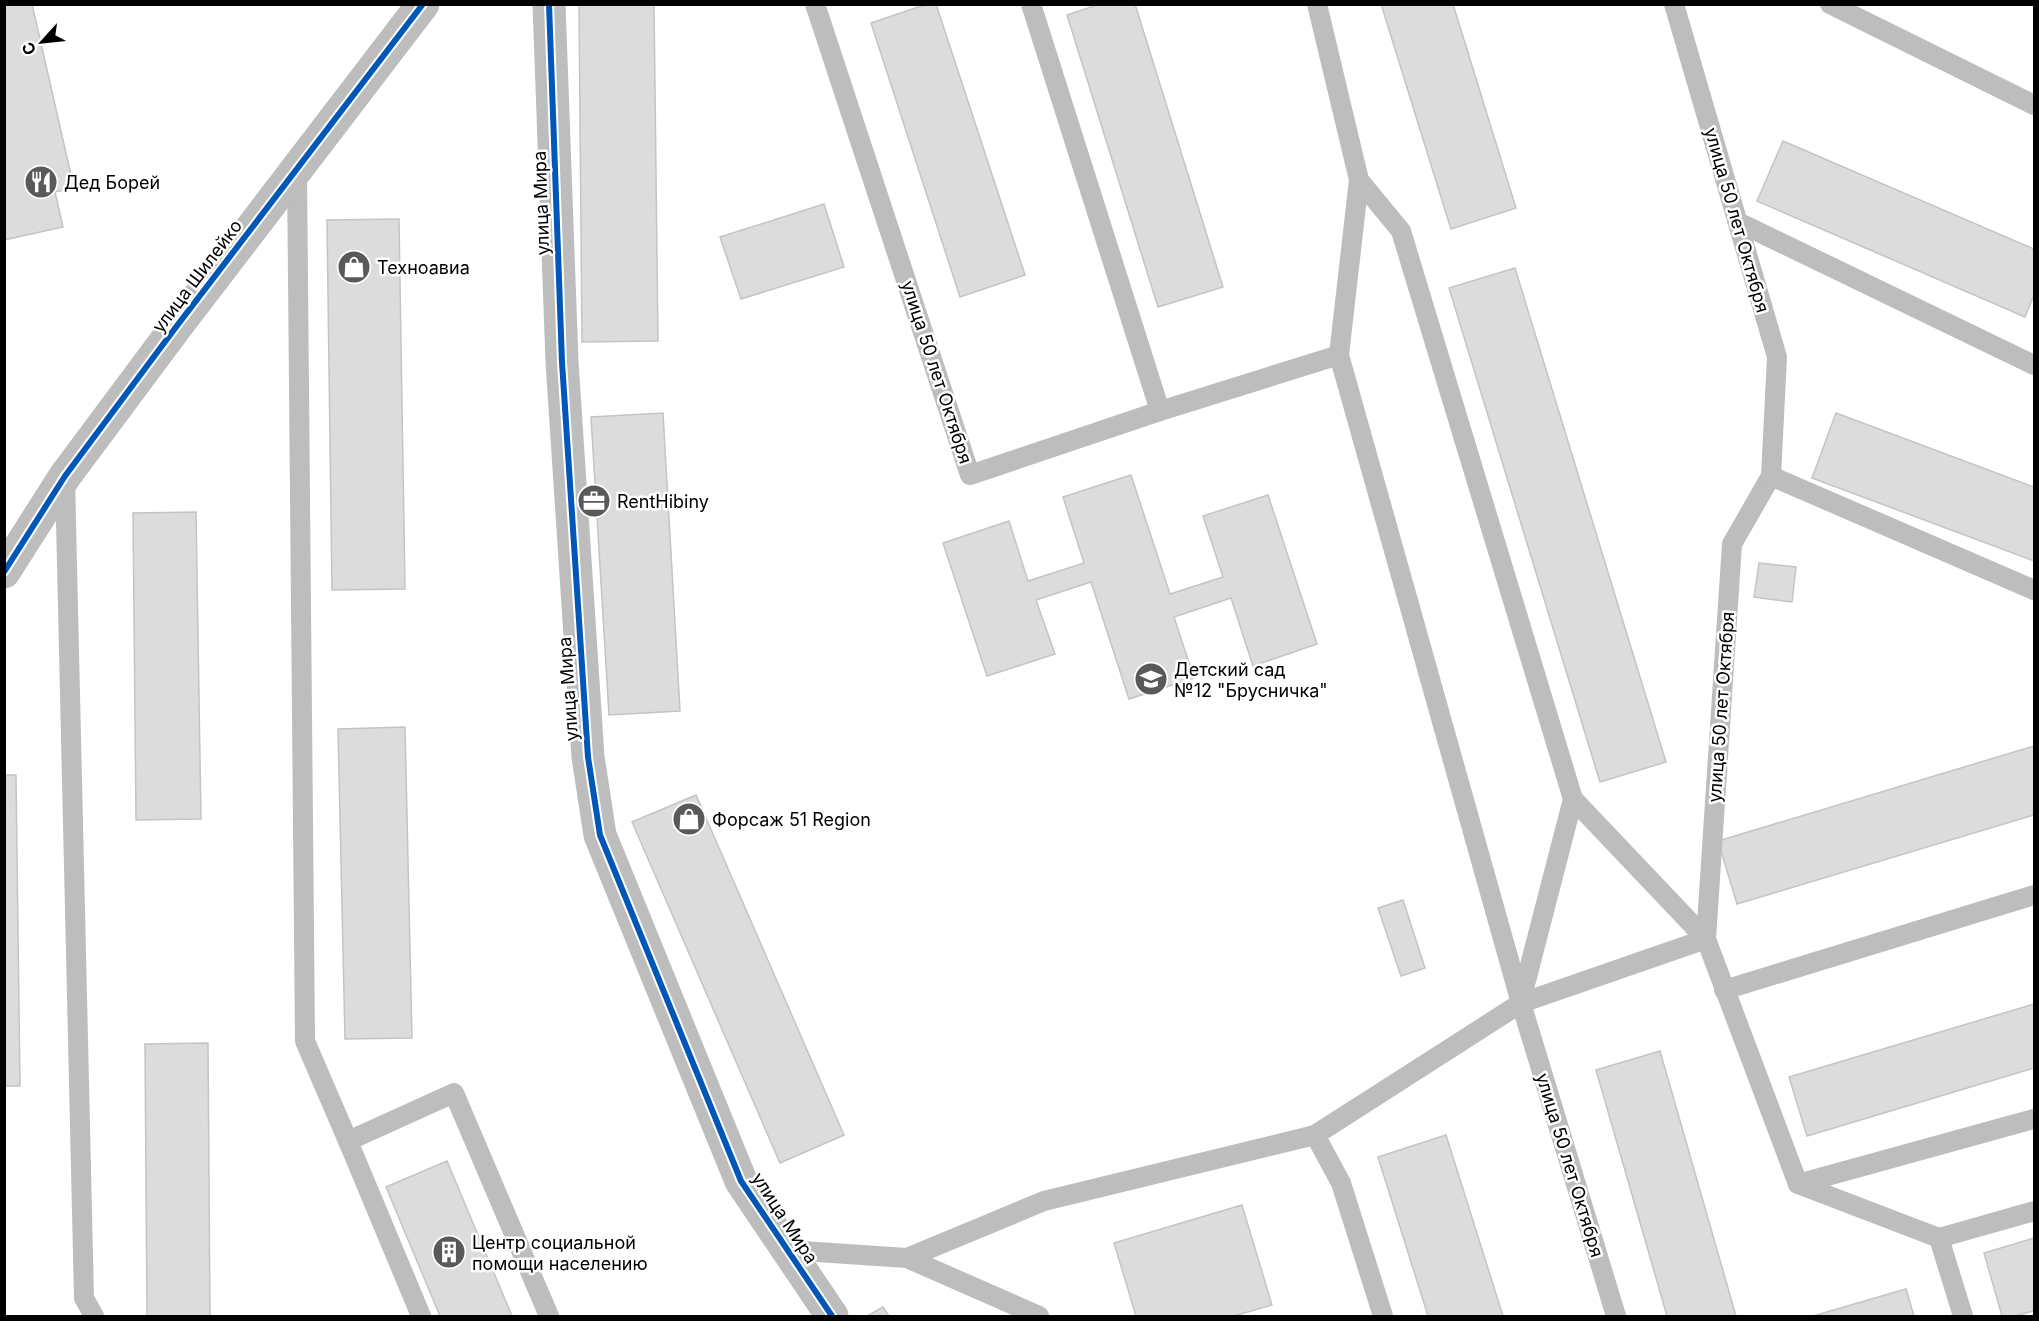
<svg xmlns="http://www.w3.org/2000/svg" width="2039" height="1321" font-family="Inter,sans-serif">
  <rect width="100%" height="100%" fill="#fff"/>
  <g fill="#dcdcdc" stroke="#c4c4c4" stroke-width="1.5">
    <polygon points="4,4 32,4 74,188 55,192 63,227 4,240"/>
    <polygon points="579,4 654,4 658,341 582,342"/>
    <polygon points="927,4 936,4 1025,275 960,297 871,23"/>
    <polygon points="1100,4 1135,4 1223,287 1158,307 1067,15"/>
    <polygon points="1381,4 1453,4 1516,208 1451,229"/>
    <polygon points="1783,141 2034,249 2034,295 2025,317 1757,201"/>
    <polygon points="824,204 844,267 741,299 720,237"/>
    <polygon points="399,219 405,589 332,590 327,220"/>
    <polygon points="1515,268 1666,762 1600,782 1449,288"/>
    <polygon points="663,413 680,711 609,715 591,417"/>
    <polygon points="1836,413 2034,487 2034,561 1812,478"/>
    <polygon points="1131,475 1170,594 1223,577 1203,516 1268,495 1317,644 1253,666 1231,598 1174,617 1194,678 1129,699 1091,582 1036,600 1055,654 987,676 943,543 1009,521 1028,581 1084,563 1063,497"/>
    <polygon points="196,512 201,819 136,820 133,513"/>
    <polygon points="1759,563 1796,567 1792,602 1754,597"/>
    <polygon points="405,727 412,1038 345,1039 338,729"/>
    <polygon points="2034,746 2034,815 1737,904 1718,841"/>
    <polygon points="4,775 16,775 20,1086 4,1086"/>
    <polygon points="696,795 844,1135 780,1163 632,822"/>
    <polygon points="1403,900 1425,968 1401,976 1378,908"/>
    <polygon points="2034,1004 2034,1068 1807,1136 1789,1077"/>
    <polygon points="208,1043 210,1316 147,1316 145,1044"/>
    <polygon points="1660,1051 1736,1316 1667,1316 1596,1070"/>
    <polygon points="1446,1135 1503,1316 1428,1316 1378,1157"/>
    <polygon points="447,1161 512,1316 440,1316 386,1187"/>
    <polygon points="1242,1205 1272,1305 1234,1316 1136,1316 1114,1243"/>
    <polygon points="2034,1238 2034,1311 2014,1316 2002,1316 1984,1253"/>
    <polygon points="1906,1289 1914,1316 1813,1316"/>
    <polygon points="883,1307 889,1316 867,1316"/>
  </g>
  <g fill="none" stroke-linecap="round" stroke-linejoin="round">
    <g stroke="#bdbdbd" stroke-width="20">
      <polyline points="815,4 970,475 1160,411 1339,355"/>
      <polyline points="1031,4 1160,411"/>
      <polyline points="1317,4 1359,180 1339,355 1521,1003 1616,1316"/>
      <polyline points="1674,4 1777,357 1771,476 1732,544 1706,939 1798,1184 1939,1238 1963,1316"/>
      <polyline points="1830,4 2034,105"/>
      <polyline points="297,170 305,1041 348,1141"/>
      <polyline points="1738,222 2034,365"/>
      <polyline points="1771,476 2034,590"/>
      <polyline points="65,478 84,1298 94,1316"/>
      <polyline points="1724,990 2034,895"/>
      <polyline points="1521,1000 1573,799"/>
      <polyline points="1315,1135 1341,1183 1383,1316"/>
      <polyline points="1798,1184 2034,1119"/>
      <polyline points="1939,1238 2034,1211"/>
      <polyline points="787,1250 907,1258 1039,1316"/>
      <polyline points="907,1258 1044,1201 1315,1135 1521,1003 1706,939 1573,799 1401,231 1359,180"/>
      <polyline points="421,1316 348,1141 454,1093 549,1316"/>
    </g>
    <g stroke="#bdbdbd" stroke-width="33">
      <polyline points="549,4 562,362 588,757 600,835 741,1181 832,1316"/>
      <polyline points="4,572 65,476 176,327 423,4"/>
    </g>
    <g stroke="#fff" stroke-width="10">
      <g id="cycleway">
        <polyline points="549,4 562,362 588,757 600,835 741,1181 832,1316"/>
        <polyline points="4,572 65,476 176,327 423,4"/>
      </g>
    </g>
    <use href="#cycleway" stroke="#0057b8" stroke-width="6"/>
  </g>
  <defs>
    <g id="restaurant-disc" transform="scale(1.725)"><circle r="9.5" fill="#595959" stroke="#fff"/><path d="M-5-6h1v4h1v-4h1v4h1v-4h1v5L-1.5 .5V6h-2V.5L-5-1ZM5-6V6H3V1.5H1.5Q1.5-4 5-6Z" fill="#fff"/></g>
    <g id="shop-disc" transform="scale(1.725)"><circle r="9.5" fill="#595959" stroke="#fff"/><path d="M-5-2.5h2.3a2.7 3.5 0 0 1 5.4 0H5L5.5 6h-11ZM-1.5-2.5h3a1.5 2.3 0 0 0-3 0Z" fill="#fff"/></g>
    <g id="office-disc" transform="scale(1.725)"><circle r="9.5" fill="#595959" stroke="#fff"/><path d="M-6-3h4V-5.5h4V-3h4V5H-6ZM-1-4.5V-3h2v-1.5ZM-6 0V1H6V0Z" fill="#fff"/></g>
    <g id="school-disc" transform="scale(1.725)"><circle r="9.5" fill="#595959" stroke="#fff"/><path d="M0-5L7-2L0 1L-7-2ZM-4 1L0 2.5L4 1V4Q0 6-4 4Z" fill="#fff"/></g>
    <g id="building-disc" transform="scale(1.725)"><circle r="9.5" fill="#595959" stroke="#fff"/><path d="M-4-6H4V6H1V3H-1V6H-4ZM-2.5-4.3h1.7v1.8h-1.7ZM.8-4.3h1.7v1.8H.8ZM-2.5-1h1.7V.8h-1.7ZM.8-1h1.7V.8H.8Z" fill="#fff"/></g>
  </defs>
  <g fill-rule="evenodd">
    <use href="#restaurant-disc" x="41" y="182"/>
    <use href="#shop-disc" x="354" y="267"/>
    <use href="#office-disc" x="594" y="501"/>
    <use href="#school-disc" x="1151" y="679"/>
    <use href="#shop-disc" x="689" y="819"/>
    <use href="#building-disc" x="449" y="1252"/>
  </g>
  <g text-anchor="middle" dominant-baseline="central" stroke-width="5" stroke-linejoin="round" paint-order="stroke">
    <g font-size="18" fill="#000" stroke="#fff" text-anchor="start">
      <text x="64" y="182">Дед Борей</text>
      <text x="377" y="267">Техноавиа</text>
      <text x="617" y="501">RentHibiny</text>
      <text x="1174" y="669">Детский сад<tspan x="1174" dy="21">№12 "Брусничка"</tspan></text>
      <text x="712" y="819">Форсаж 51 Region</text>
      <text x="472" y="1242">Центр социальной<tspan x="472" dy="21">помощи населению</tspan></text>
    </g>
    <g font-size="18" fill="#000" stroke="#fff">
      <text transform="translate(541 203) rotate(-92)">улица Мира</text>
      <text transform="translate(1737 220) rotate(74)">улица 50 лет Октября</text>
      <text transform="translate(197 276) rotate(-53)">улица Шилейко</text>
      <text transform="translate(937 372) rotate(72)">улица 50 лет Октября</text>
      <text transform="translate(568 689) rotate(-94)">улица Мира</text>
      <text transform="translate(1721 707) rotate(-86)">улица 50 лет Октября</text>
      <text transform="translate(1570 1165) rotate(73)">улица 50 лет Октября</text>
      <text transform="translate(785 1218) rotate(57)">улица Мира</text>
    </g>
  </g>
  <rect width="2039" height="1321" fill="none" stroke="#000000" stroke-width="12"/>
  <g transform="translate(42 42) rotate(243)" stroke="#ffffff" stroke-width="4.5" paint-order="stroke">
  <path d="M0-4.5L10 22L0 15L-10 22Z" fill="#000000"/>
  <text y="-9" font-size="16" font-weight="bold" text-anchor="middle" fill="#000000">С</text>
  </g>
</svg>
